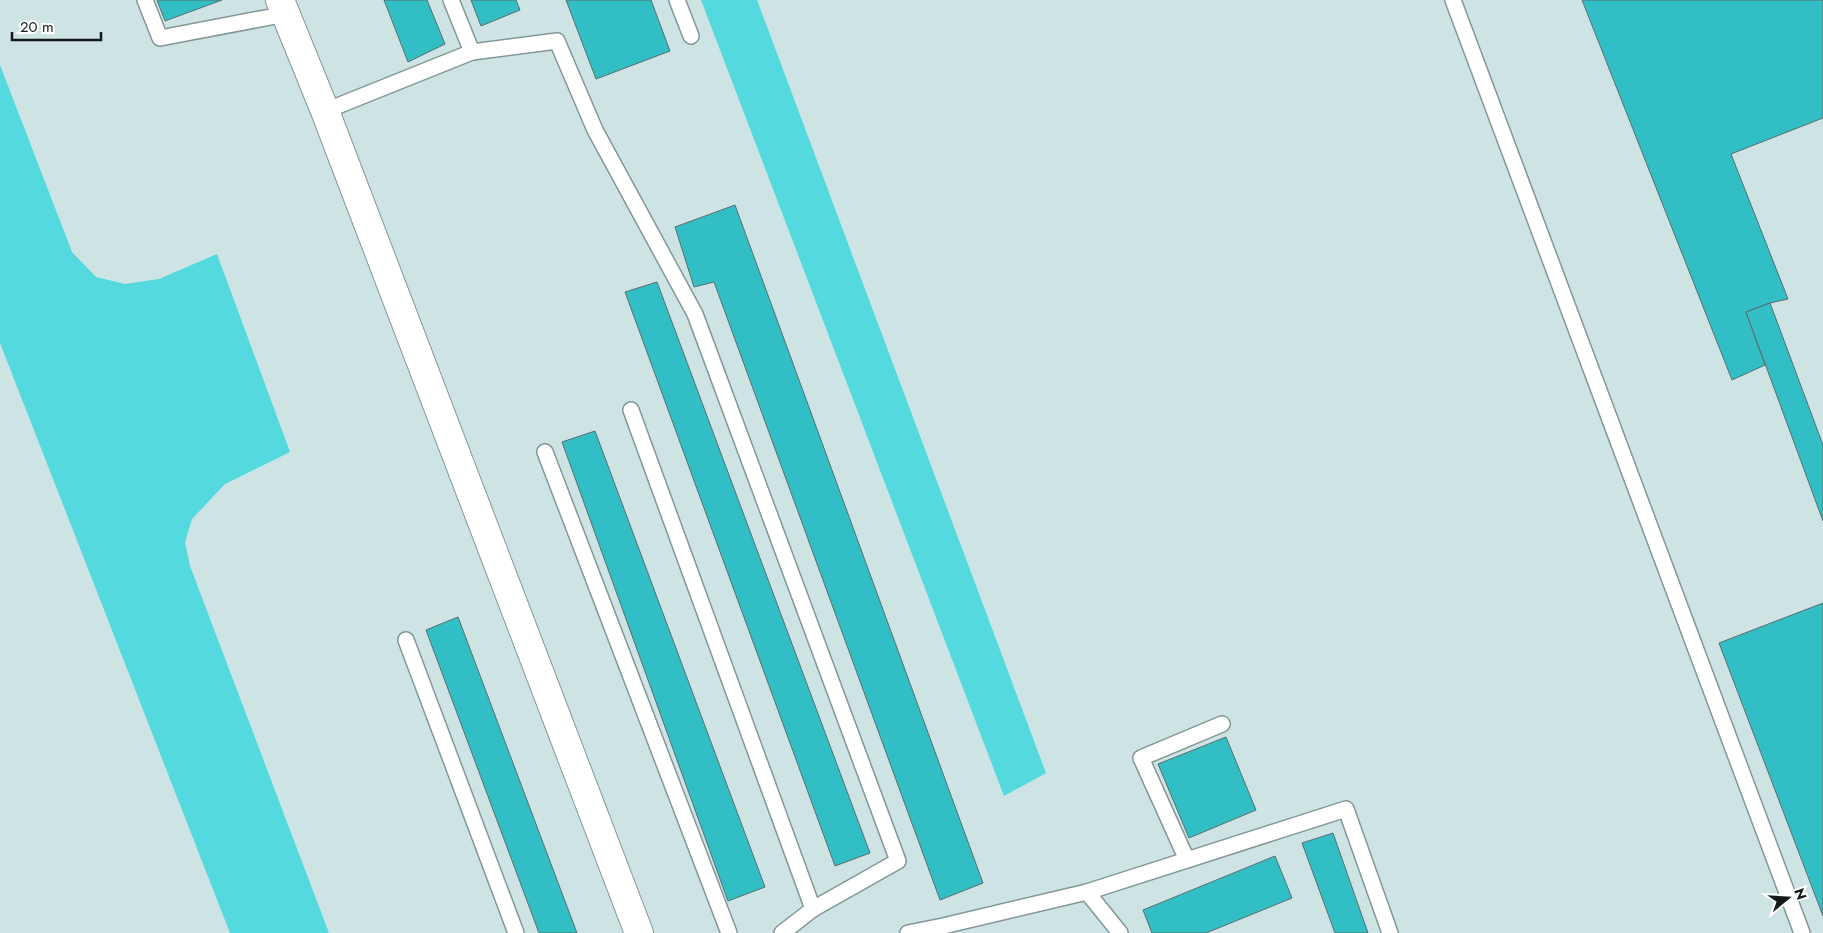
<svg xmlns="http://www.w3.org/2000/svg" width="1823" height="933" font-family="Jost,sans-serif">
  <rect width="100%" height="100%" fill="#cee4e4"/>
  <g fill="#53d9de">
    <polygon points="701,0 757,0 1046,773 1004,796"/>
    <polygon points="0,65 72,252 96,277 125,284 159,279 217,254 290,452 225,484 192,519 185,542 190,566 329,933 230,933 0,343"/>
  </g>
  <g fill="#31bfc5" stroke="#5a6d6d">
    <polygon points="157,0 222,0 165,21"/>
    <polygon points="384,0 427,0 445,44 408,62"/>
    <polygon points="471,0 516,0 520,10 481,26"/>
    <polygon points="566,0 651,0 670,51 596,79"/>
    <polygon points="1582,0 1823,0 1823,118 1731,154 1788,299 1770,303 1746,312 1765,365 1732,380"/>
    <polygon points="735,205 983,883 940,900 714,282 694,287 675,227"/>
    <polygon points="657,282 870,853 835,866 625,292"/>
    <polygon points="1770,303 1823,445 1823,521 1746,312"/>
    <polygon points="595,431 765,887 728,901 562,442"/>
    <polygon points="1823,603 1823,916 1719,643"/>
    <polygon points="458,617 577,933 539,933 426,630"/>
    <polygon points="1226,737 1256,810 1189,838 1158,764"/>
    <polygon points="1333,833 1368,933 1335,933 1302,843"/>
    <polygon points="1275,856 1292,898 1206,933 1152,933 1143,910"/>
  </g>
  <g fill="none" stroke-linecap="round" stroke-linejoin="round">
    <g stroke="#839797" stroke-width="18">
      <g id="lane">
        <polyline points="145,0 160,38 286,14"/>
        <polyline points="451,0 472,52 557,41 595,130 695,314 898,861 813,909 782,933"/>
        <polyline points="677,0 691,36"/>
        <polyline points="1453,0 1802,933"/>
        <polyline points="325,111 472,52"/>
        <polyline points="631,410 813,909"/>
        <polyline points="545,452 729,933"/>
        <polyline points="406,640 516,933"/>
        <polyline points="1187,860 1141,758 1222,724"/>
        <polyline points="908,933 943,926 1087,892"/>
        <polyline points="1120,933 1087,892 1346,809 1390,933"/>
      </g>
    </g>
    <g stroke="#839797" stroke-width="30">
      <polyline id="street" points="280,0 325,111 639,933"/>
    </g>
    <use href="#lane" stroke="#fff" stroke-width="15"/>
    <use href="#street" stroke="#fff" stroke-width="28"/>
  </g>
  <g transform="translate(1788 898) rotate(72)" stroke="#ffffff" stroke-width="4" paint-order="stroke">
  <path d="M0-4L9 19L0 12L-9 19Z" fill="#121a1a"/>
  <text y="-8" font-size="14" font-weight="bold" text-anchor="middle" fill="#121a1a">N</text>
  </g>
  <path d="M12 32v8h89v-8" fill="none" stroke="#121a1a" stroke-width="2.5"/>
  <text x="20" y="32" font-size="15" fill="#121a1a" stroke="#ffffff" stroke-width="4" paint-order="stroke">20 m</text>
</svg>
